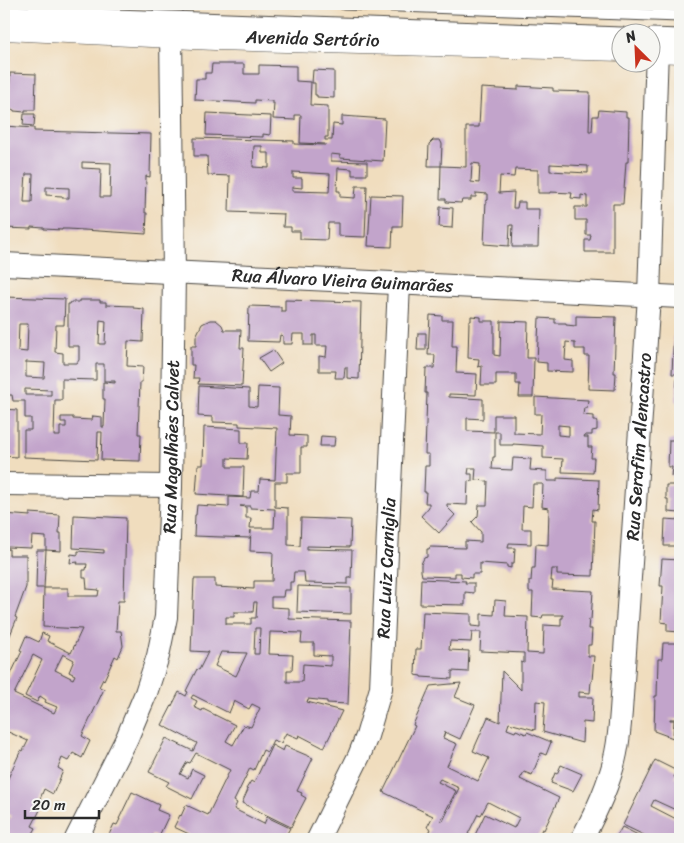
<svg xmlns="http://www.w3.org/2000/svg" width="684" height="843" font-family="Sriracha,sans-serif">
  <rect width="100%" height="100%" fill="#f6f6f2"/>
  <filter id="ink" filterUnits="userSpaceOnUse"><feTurbulence type="fractalNoise" baseFrequency=".02" numOctaves="2"/><feDisplacementMap in="SourceGraphic" scale="10" xChannelSelector="R" yChannelSelector="G"/><feConvolveMatrix kernelMatrix="1 2 1 2 8 2 1 2 1" color-interpolation-filters="sRGB"/></filter>
  <filter id="wash" filterUnits="userSpaceOnUse"><feTurbulence type="fractalNoise" baseFrequency=".0096" numOctaves="4" result="noise"/><feDisplacementMap in="SourceGraphic" scale="20" xChannelSelector="R" yChannelSelector="G"/><feGaussianBlur stdDeviation="1.12" result="paint"/><feColorMatrix in="noise" values="0 0 0 0 0 0 0 0 0 0 0 0 0 0 0 0 0 1.4 0 .05"/><feComposite in="paint" operator="in"/></filter>
  <g filter="url(#wash)">
    <rect width="100%" height="100%" fill="#f0ddbe"/>
    <g id="blocks">
      <g fill="#c2a4cb" fill-rule="evenodd">
        <path d="M212,64H244V74H259V65L296,66V81L311,82L310,105L328,106V137H325V140H332L333,124L342,125V116L385,119L383,161L340,158V155L331,154V161L367,162V175H352V169L338,168L337,191H340V197L355,198L356,186H367L365,237L338,236V223H328L327,240L300,239V231H291V227H283L284,214L229,212L230,176L208,175L207,156H194V138L294,141V144L325,145V144L300,143L301,115H295V120L273,119L274,103H272V101L255,100V103L195,100L196,79H205V73H211ZM254,146H262V153H269V168L253,167ZM293,172L330,174L329,192L292,191V187L302,188V178H293Z"/>
        <polygon points="313,70 334,71 334,98 317,97 317,95 315,95 315,83 312,83"/>
        <polygon points="10,73 36,74 35,110 25,110 25,112 14,111 14,110 9,109"/>
        <path d="M518,86L553,88V91L590,92L589,131H592L593,116H598L599,110L626,112V117H629L628,162H626L623,204H613V252H585V240H590L591,235H586V220H575V207H587V196L581,195V199L571,198L572,193L550,192V193H538V170L515,169L514,177L500,176L499,193L514,192L513,208H517L518,202H525V209H539L538,247H512L513,225H510L509,246L484,244L486,200H488V194L476,193V197H471V200H462L461,203L446,202V199H440L441,166L466,167V127H479L481,88L518,90ZM472,163L480,164L479,183L471,182ZM550,164L588,166V173L550,171Z"/>
        <polygon points="207,113 271,116 270,135 263,134 263,137 206,135"/>
        <polygon points="24,114 35,114 34,126 23,125"/>
        <path d="M4,126L34,128V131L151,134L150,177L146,176L145,213H147L146,234L68,229H62V230L44,229V228L31,227V229L4,228ZM82,162L111,163L110,197H100L101,169L82,168ZM26,174H33L32,202H24ZM46,187L69,188V198H62V196L46,195Z"/>
        <polygon points="433,140 440,140 442,144 441,166 428,166 429,144"/>
        <polygon points="371,195 403,196 402,226 393,226 392,247 368,246"/>
        <polygon points="440,207 453,208 452,228 439,227"/>
        <path d="M4,297L65,299L64,325H56L55,352L63,353V363H77L79,360V346H68V304H70L71,302H79V300H100V302H106V305L133,306V308L144,309L143,342L128,341L127,366L143,367L142,382H140L138,434H141L140,461L101,460L102,432H98L97,460L24,457V430H31V418H25V401H13L12,395H4V377H8V372H7V363H4ZM100,320L106,321L105,344H99ZM19,324H28L27,352L18,351ZM26,362L45,363L44,378L26,377ZM96,364H104V381H115V383L103,382V399H105L104,427H102V417L93,416L92,420L73,419V417H61V422H66V427H60V436H54L55,400H62V379L96,380ZM25,389L51,390V395H25Z"/>
        <polygon points="285,300 361,302 359,379 347,378 347,367 345,367 344,378 335,378 336,371 319,371 319,356 326,357 327,346 316,346 316,335 313,335 313,345 304,345 304,334 293,334 292,344 283,344 283,336 280,335 279,342 248,341 249,306 281,307 281,311 285,311"/>
        <path d="M430,315L442,316V320H453L452,346H457L456,373L477,374L476,395L449,394V397L483,399V419L467,418V431L494,432V415H514V433L540,434L541,414H535V397L588,400L587,408H584L583,415L593,416V421H596L597,423V430L592,431V435H585L584,437H588V447H592L591,458H594L593,473L562,472L563,459L543,458V446L513,444V445H500V432H495V457H493L492,469L512,470L513,458L531,459L530,470L547,471V481H557V478L599,480L598,510L593,509L592,521H595L593,576L557,575V569H552L551,581H553L552,589L593,591L591,620L589,619L588,629H592L591,645H588V656H594L592,681H591L590,693L579,692V697H593L592,723L583,722L582,743L543,732L545,702L536,701L535,730L509,723L507,729L515,732L516,730L526,734L527,732L551,742L546,755L541,753L532,775L524,772L520,779L559,798L544,830L542,829L537,839H426L431,829L427,827L433,816L383,792L415,726L413,725L430,686L461,683L455,697L475,705L460,739L445,732L443,738L457,744L447,766L478,781L489,758L473,751L488,717L500,722L502,671L521,690V662L524,663V653L480,651L481,632H472L471,642L450,641L449,650L469,651L468,672L452,671V679L421,677V676L415,675L416,649H421L423,612L471,614V626L481,627V614L494,615L495,600L506,601L505,616L528,617L527,653L543,654L544,625L561,626V618H563V615H543L542,618L532,617L533,592H529V581H531L532,568H535L536,544L548,545L549,508L542,507L543,484H533L532,507L523,506L522,529H531V544L509,543L508,548H515L514,564H511V568L507,567V565L480,563V574H472V578L461,577V573H455V577L422,576L421,571V564L424,558L427,557V549H429L430,547L465,548V541L481,542V532L472,522L478,516L479,505H487L488,481L475,480L476,468H469L468,474H472V482L468,481L467,505L447,504V507L455,515L439,533L421,516L429,507V503H425L426,492H424L425,466H429V454H425L427,393H425L426,368H434L435,355H428ZM558,425L569,426V436L558,435ZM440,779L459,788L443,821L441,820L456,791L438,782ZM488,802L519,818L514,828L485,814L474,837L468,834L478,814L481,815Z"/>
        <polygon points="471,316 481,317 481,321 494,321 494,355 500,356 501,321 528,322 527,358 534,358 533,397 519,397 520,384 516,384 516,374 496,374 496,385 481,385 482,366 478,367 479,359 468,358 469,321 471,321"/>
        <polygon points="576,316 616,317 614,373 616,373 615,390 588,389 589,356 585,356 585,349 575,349 575,343 566,342 565,360 573,361 573,372 547,371 547,363 537,362 539,318 555,319 555,323 566,323 566,325 576,326"/>
        <polygon points="210,320 216,320 222,325 224,330 241,330 240,348 244,348 242,386 198,384 199,378 193,378 194,365 191,365 191,346 196,346 196,336 202,324"/>
        <polygon points="674,328 680,328 680,374 672,374"/>
        <polygon points="418,333 426,333 426,350 417,350"/>
        <polygon points="273,350 282,363 269,372 259,358"/>
        <polygon points="677,379 680,379 680,403 676,402"/>
        <path d="M199,386L249,389V406L257,407L258,387L279,388L278,415L291,416L290,435L307,436V447H301V473H287V482H275V507L288,508V545L300,546L301,518L351,520L350,547L307,546V549L352,550L351,578H348V584L305,583L304,572H294L293,582H290V590H284L283,597H271V607L289,608V619L351,621L348,704L327,703V701L308,699L307,702L342,711L324,748L299,735L298,738L286,733L281,743L273,740L267,752L263,750L254,770L250,768L234,801L237,803L234,809L264,824L267,817L290,828L284,839H187L189,834L174,827L180,815L181,816L186,805L208,815L230,770L196,753L190,763L187,762L180,774L188,778L192,769L204,775L192,799L166,786L169,782L149,772L166,738L193,751L197,743L162,725L179,692L186,696L188,692L186,691L197,669L199,670L208,652L191,651L194,579H215V587L254,589V581H272L273,552L250,551L251,530L250,538L194,536L195,515H196L197,505L229,507V497L250,498L251,491H259L260,479L275,480L277,428L239,426V423L213,422V417L198,416ZM240,506H250V508L275,509L274,528H250L251,518H246V507ZM254,602H257L256,618H251V624H226V617H234V612H253ZM255,628H260L259,654H254ZM270,632L302,633L301,643H314V655L331,656V666L303,664L302,682H287V670H292L293,655L269,654ZM221,652L247,653L236,676L215,666ZM193,695L229,713L234,701L249,709L252,704L260,708L251,727L244,725L233,745L226,741L235,725L203,709L202,711L194,707L197,701L191,698Z"/>
        <polygon points="4,409 17,410 17,457 4,456"/>
        <polygon points="204,427 241,429 241,443 248,443 247,459 227,458 227,467 244,467 243,497 196,494 198,465 203,465"/>
        <polygon points="321,436 335,437 334,446 320,446"/>
        <polygon points="669,440 680,440 680,476 671,476 672,467 668,467"/>
        <polygon points="666,485 680,485 680,513 668,512 668,499 666,499"/>
        <polygon points="30,513 60,515 59,533 61,533 61,551 46,550 46,537 32,536 31,548 7,547 7,549 9,549 9,555 26,555 26,587 15,617 17,618 6,645 4,643 4,514 30,516"/>
        <path d="M74,515L126,518L124,601H118L116,631H121L123,646L118,658L115,656L104,680L103,679L99,687L104,689L82,736L90,741L82,758L73,753L68,761L62,758L58,768L63,771L53,794L44,789L38,804L42,806L32,826L36,828L30,839H4V816L10,819L11,816L4,812V787L21,750L23,751L28,741L4,730V676L9,678L22,651L20,650L26,636L39,642L42,633L49,636L47,641L71,653L82,629L43,627L44,588H68V596H98L99,590L87,589L86,578H83V570H86L87,564H77L78,562L70,563L71,554L78,555V551L104,553V550L73,548ZM63,654L74,660L69,672L75,675L73,679L55,670ZM33,655L42,660L25,696L37,702L40,696L46,700L45,702L57,707L54,713L14,694Z"/>
        <polygon points="665,519 680,520 680,546 664,546"/>
        <polygon points="37,550 46,550 44,588 36,588"/>
        <polygon points="662,559 680,560 680,632 667,631 667,623 661,622 663,586 660,586"/>
        <polygon points="421,579 466,581 465,583 474,583 474,593 465,592 465,605 420,604"/>
        <polygon points="298,586 351,588 351,614 297,612"/>
        <polygon points="663,643 680,643 680,719 670,719 670,720 674,720 673,738 654,731 655,696 657,696 658,659 662,659"/>
        <polygon points="272,745 283,751 285,746 313,758 297,791 302,793 301,795 306,798 291,827 242,803 248,790 246,789 251,781 254,783"/>
        <polygon points="655,760 677,771 674,777 680,780 680,806 678,811 654,800 651,806 680,821 680,827 674,839 652,839 623,825"/>
        <polygon points="561,765 582,774 573,791 551,783 555,773 557,774"/>
        <polygon points="132,792 159,805 157,810 169,815 158,838 152,835 149,839 107,839 114,824 117,825 120,819 119,819"/>
        <polygon points="622,827 644,838 643,839 615,839"/>
      </g>
    </g>
  </g>
  <g filter="url(#ink)">
    <use href="#blocks" fill-opacity="0" stroke="#494641" stroke-width="1"/>
    <g fill="none" stroke-linecap="round" stroke-linejoin="round">
      <g stroke="#494641" stroke-width="13">
        <g id="service">
          <polyline points="344,4 680,16"/>
          <polyline points="4,11 622,33"/>
          <polyline points="652,34 680,35"/>
        </g>
      </g>
      <g stroke="#494641" stroke-width="24">
        <g id="minor">
          <path id="s1" d="M4,264L680,297"/>
          <polyline points="4,484 171,486"/>
          <path id="s2" d="M76,839L127,738L146,693L158,656L166,617L171,486L174,273L171,34"/>
          <path id="s3" d="M318,839L359,756L367,736L381,688L399,284"/>
          <path id="s4" d="M582,839C596,812 610,783 616,753C619,739 620,725 621,711L649,296L657,48"/>
        </g>
      </g>
      <g stroke="#494641" stroke-width="29">
        <g id="primary">
          <path id="s5" d="M4,26L215,36L622,47"/>
          <polyline points="652,48 680,49"/>
        </g>
      </g>
      <use href="#service" stroke="#fff" stroke-width="11"/>
      <use href="#minor" stroke="#fff" stroke-width="22"/>
      <use href="#primary" stroke="#fff" stroke-width="28"/>
    </g>
  </g>
  <g text-anchor="middle" dominant-baseline="central" stroke-width="4" stroke-linejoin="round" paint-order="stroke">
    <g font-size="18" fill="#2b2b2b" stroke="#f6f6f2">
      <text stroke="none"><textPath href="#s5" startOffset="309">Avenida Sertório</textPath></text>
      <text stroke="none"><textPath href="#s1" startOffset="339">Rua Álvaro Vieira Guimarães</textPath></text>
      <text stroke="none"><textPath href="#s2" startOffset="411">Rua Magalhães Calvet</textPath></text>
      <text stroke="none"><textPath href="#s4" startOffset="400">Rua Serafim Alencastro</textPath></text>
      <text stroke="none"><textPath href="#s3" startOffset="284">Rua Luiz Carniglia</textPath></text>
    </g>
  </g>
  <rect width="684" height="843" fill="none" stroke="#f6f6f2" stroke-width="20"/>
  <g transform="translate(636 48) rotate(336)"><circle r="24" fill="#f6f6f2" stroke="#a5a5a2"/>
  <path d="M0-4L9 19L0 12L-9 19Z" fill="#c8321e"/>
  <text y="-8" font-size="14" font-weight="bold" text-anchor="middle" fill="#2b2b2b">N</text>
  </g>
  <path d="M25 810v8h74v-8" fill="none" stroke="#2b2b2b" stroke-width="2.5"/>
  <text x="32" y="810" font-size="15" fill="#2b2b2b" stroke="#f6f6f2" stroke-width="4" paint-order="stroke">20 m</text>
</svg>
